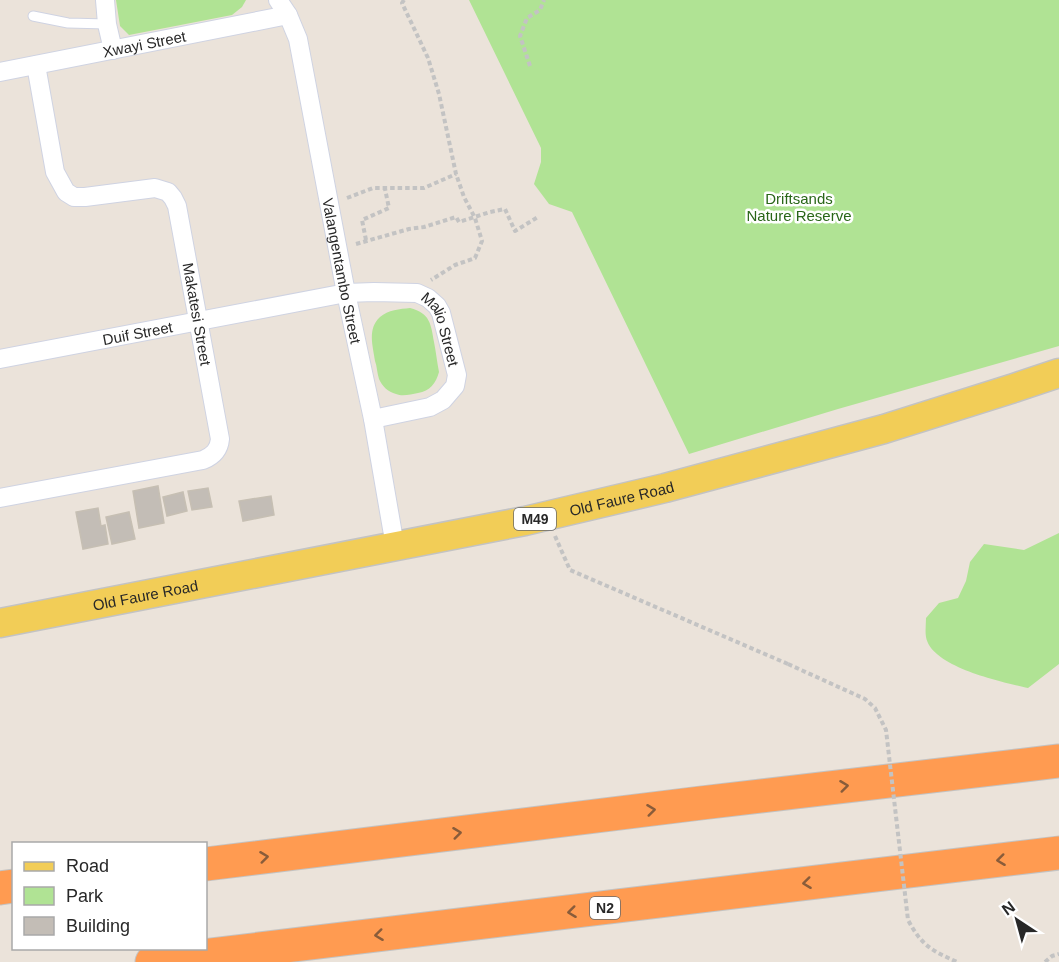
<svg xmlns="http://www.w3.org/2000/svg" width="1059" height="962" font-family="Arial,sans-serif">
  <rect width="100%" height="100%" fill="#ebe3da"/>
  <g fill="#b0e394">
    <polygon points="116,0 246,0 242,7 232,15 129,35 120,26"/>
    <polygon points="469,0 1059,0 1059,346 838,409 689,454 572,212 549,204 534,184 541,162 541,148"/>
    <path d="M410,308C430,313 431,324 434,342C436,352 437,362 439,372C436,383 430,391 418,393C411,394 403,397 396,394C388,392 382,386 379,379C377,373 377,366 375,361C373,346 367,329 380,317C388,310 400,309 410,308Z"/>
    <path d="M1059,533V664L1028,688C1002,682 931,667 926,637C925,631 926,624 926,618L939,603L958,598L966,581L970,562L984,544L1024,550Z"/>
  </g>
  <g fill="#c3bdb6" stroke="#c6bfb3" stroke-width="1.5">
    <polygon points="158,486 164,523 139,528 133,491"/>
    <polygon points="208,488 212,507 192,510 188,491"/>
    <polygon points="183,492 187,511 167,516 163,497"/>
    <polygon points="271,496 274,515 243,521 239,501"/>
    <polygon points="98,508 101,526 105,525 108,544 83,549 76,512"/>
    <polygon points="129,512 135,539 112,544 106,517"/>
  </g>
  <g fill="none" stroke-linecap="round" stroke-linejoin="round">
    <g stroke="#cfd3e2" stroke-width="11">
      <polyline id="lane" points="33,16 68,23 107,24"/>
    </g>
    <g stroke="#cfd3e2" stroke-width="20">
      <g id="street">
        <polyline points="105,0 107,24 113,50"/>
        <path id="s1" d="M278,0L288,15L298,39L346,293L373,419L395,546"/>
        <path id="s2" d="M0,72L288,15"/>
        <path id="s3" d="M0,359L346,293L374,292L417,293L428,298L437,306L441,313L457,375L455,386L443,400L430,407L373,419"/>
        <path d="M0,498L203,460C213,456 219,450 220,439L177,206L173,198L168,192L155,188L85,197H74L66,192L55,172L36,65"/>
      </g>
    </g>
    <g stroke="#c3c3c3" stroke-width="31">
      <g id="primary">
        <path id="s4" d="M0,623L525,521L665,488L884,429L1014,388L1059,373"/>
      </g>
    </g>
    <g stroke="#c3c3c3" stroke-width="35">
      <g id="highway">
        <polyline points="206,864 701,803 1059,761"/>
        <polyline points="0,888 14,886"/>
        <polyline points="152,962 1059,853"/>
      </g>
    </g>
    <g stroke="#c3c3c3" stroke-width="4" stroke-dasharray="4.5 3" stroke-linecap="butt">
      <polyline points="404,0 402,3 428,58 439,94 456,174 464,197 475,218 482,241 475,258 455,265 431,280"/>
      <polyline points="530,66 520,36 527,18 540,10 544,0"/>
      <polyline points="347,198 373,188 424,188 456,174"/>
      <polyline points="366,240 362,220 389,208 385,189"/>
      <polyline points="356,244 409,229 424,227 456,217 459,222 490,212 505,209 515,231 538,217"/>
      <polyline points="555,536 570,570 788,664"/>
      <polyline points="1045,962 1052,956 1059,954"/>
    </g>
    <use href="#lane" stroke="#fff" stroke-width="9"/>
    <use href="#street" stroke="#fff" stroke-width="18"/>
    <use href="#primary" stroke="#f2cd57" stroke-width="28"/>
    <use href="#highway" stroke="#ff9b51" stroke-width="33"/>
    <path stroke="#c3c3c3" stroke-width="4" stroke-dasharray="4.5 3" stroke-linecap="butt" d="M788,664L865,699L875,708L886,730L908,920C922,946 931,950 957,962"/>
  </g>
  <defs><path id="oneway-chevron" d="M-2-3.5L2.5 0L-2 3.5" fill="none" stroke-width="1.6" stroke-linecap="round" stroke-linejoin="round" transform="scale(1.5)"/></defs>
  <g stroke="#895c3a">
    <use href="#oneway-chevron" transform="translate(844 786) rotate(-7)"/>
    <use href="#oneway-chevron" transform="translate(651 810) rotate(-7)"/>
    <use href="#oneway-chevron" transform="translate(457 833) rotate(-7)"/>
    <use href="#oneway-chevron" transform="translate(264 857) rotate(-7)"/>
    <use href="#oneway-chevron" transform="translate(1001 860) rotate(173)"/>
    <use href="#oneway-chevron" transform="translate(807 883) rotate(173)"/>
    <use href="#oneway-chevron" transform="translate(572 912) rotate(173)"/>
    <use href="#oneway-chevron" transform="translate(379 935) rotate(173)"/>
  </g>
  <g text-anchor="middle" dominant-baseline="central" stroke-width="5" stroke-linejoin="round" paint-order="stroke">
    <g fill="#fff" stroke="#686868" stroke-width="1.5">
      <rect x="514" y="508" width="42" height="22" rx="4.5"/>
      <rect x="590" y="897" width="30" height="22" rx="4.5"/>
    </g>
    <g font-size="14" font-weight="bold" fill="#282828">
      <text x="535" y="519">M49</text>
      <text x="605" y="908">N2</text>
    </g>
    <g font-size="15" fill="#282828" stroke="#fff">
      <text stroke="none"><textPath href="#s2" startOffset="147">Xwayi Street</textPath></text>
      <text stroke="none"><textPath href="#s1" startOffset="280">Valangentambo Street</textPath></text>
      <text transform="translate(197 314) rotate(80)">Makatesi Street</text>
      <text stroke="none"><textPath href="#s3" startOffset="470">Malio Street</textPath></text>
      <text stroke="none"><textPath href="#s3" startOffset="140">Duif Street</textPath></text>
      <text stroke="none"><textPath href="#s4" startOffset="634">Old Faure Road</textPath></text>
      <text stroke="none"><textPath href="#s4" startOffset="148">Old Faure Road</textPath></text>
    </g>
    <g font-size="15" fill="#296618" stroke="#fff">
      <text x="799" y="198">Driftsands<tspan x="799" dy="17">Nature Reserve</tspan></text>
    </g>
  </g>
  <rect x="12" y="842" width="195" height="108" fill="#ffffff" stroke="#a9a9a9" stroke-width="1.5"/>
  <rect x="24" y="862" width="30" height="9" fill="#f2cd57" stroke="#a9a9a9" stroke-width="1.5"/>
  <text x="66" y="872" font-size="18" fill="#282828">Road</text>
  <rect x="24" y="887" width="30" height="18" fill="#b0e394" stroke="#a9a9a9" stroke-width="1.5"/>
  <text x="66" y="902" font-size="18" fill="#282828">Park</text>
  <rect x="24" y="917" width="30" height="18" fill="#c3bdb6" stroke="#a9a9a9" stroke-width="1.5"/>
  <text x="66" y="932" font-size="18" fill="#282828">Building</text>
  <g transform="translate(1017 920) rotate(324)" stroke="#ffffff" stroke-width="4.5" paint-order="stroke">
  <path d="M0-4.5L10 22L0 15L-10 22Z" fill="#282828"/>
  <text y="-9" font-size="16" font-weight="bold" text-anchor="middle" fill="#282828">N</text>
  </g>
</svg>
